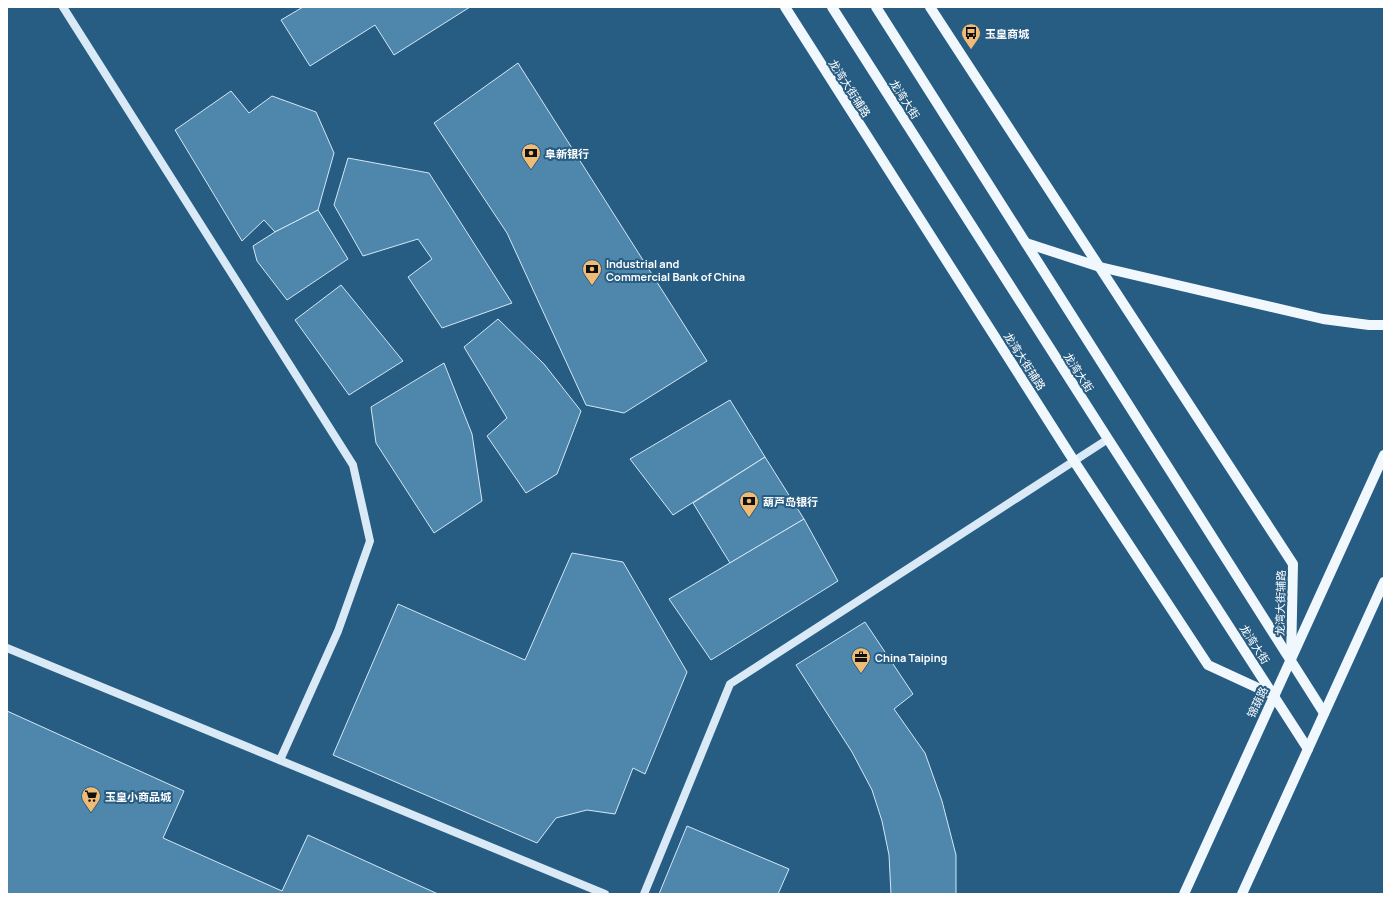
<svg xmlns="http://www.w3.org/2000/svg" width="1391" height="901" font-family="Manrope,'Noto Sans SC',sans-serif">
  <rect width="100%" height="100%" fill="#275c83"/>
  <g fill="#4f86ab" stroke="#d3e8f6">
    <polygon points="303,7 470,7 394,55 375,25 310,66 281,20"/>
    <polygon points="518,63 707,361 624,413 586,405 507,233 434,123"/>
    <polygon points="231,91 249,113 272,96 316,112 334,153 318,210 275,232 264,220 242,241 175,130"/>
    <polygon points="348,158 429,173 512,303 442,328 408,277 432,259 418,239 363,256 334,205"/>
    <polygon points="318,210 348,259 287,300 257,261 253,246 275,232"/>
    <polygon points="341,285 403,361 349,395 295,320"/>
    <polygon points="498,319 544,364 581,411 557,474 526,493 487,436 507,418 464,347"/>
    <polygon points="444,363 472,434 482,501 434,533 376,443 371,407"/>
    <polygon points="730,400 765,457 673,515 630,459"/>
    <polygon points="765,457 804,519 730,563 693,503"/>
    <polygon points="804,519 838,581 711,660 669,599"/>
    <polygon points="572,553 623,562 687,672 645,774 633,768 615,814 587,810 556,818 537,843 333,755 398,604 525,660"/>
    <polygon points="865,622 913,694 894,709 925,753 942,801 956,855 956,894 891,894 889,855 882,821 872,790 852,752 796,665"/>
    <polygon points="7,711 184,791 163,838 282,891 308,835 438,894 7,894"/>
    <polygon points="687,826 789,869 778,894 659,894"/>
  </g>
  <g fill="none" stroke-linecap="round" stroke-linejoin="round">
    <g stroke="#d9eaf6" stroke-width="8">
      <polyline points="63,7 353,465 370,541 338,631 280,760"/>
      <polyline points="7,648 605,894"/>
      <polyline points="644,894 730,684 1108,439"/>
    </g>
    <g stroke="#f1f8fd" stroke-width="10">
      <polyline points="785,7 1074,461 1208,665 1273,695"/>
      <polyline points="832,7 1108,439 1308,749"/>
      <polyline points="876,7 1324,713"/>
      <polyline points="930,7 1293,564 1291,660"/>
      <polyline points="1026,243 1100,267 1323,319 1369,325 1384,325"/>
      <polyline points="1184,894 1384,455"/>
      <polyline points="1242,894 1384,582"/>
    </g>
  </g>
  <defs>
    <g id="bus-pin" transform="scale(1)"><path d="M0 17L-7.5 6A9.5 9.5 0 1 1 7.5 6Z" fill="#efbb75" stroke="#275c83"/><path d="M-5-6H5V4H4V6H2V4H-2V6H-4V4H-5ZM-3.5-4V0h7V-4ZM-3.5 1.2v1.5H-2V1.2ZM2 1.2v1.5H3.5V1.2Z" fill="#111"/></g>
    <g id="bank-pin" transform="scale(1)"><path d="M0 17L-7.5 6A9.5 9.5 0 1 1 7.5 6Z" fill="#efbb75" stroke="#275c83"/><path d="M-6-4H6V4H-6ZM0-2.3a2.3 2.3 0 1 0 0 4.6a2.3 2.3 0 1 0 0-4.6Z" fill="#111"/></g>
    <g id="office-pin" transform="scale(1)"><path d="M0 17L-7.5 6A9.5 9.5 0 1 1 7.5 6Z" fill="#efbb75" stroke="#275c83"/><path d="M-6-3h4V-5.5h4V-3h4V5H-6ZM-1-4.5V-3h2v-1.5ZM-6 0V1H6V0Z" fill="#111"/></g>
    <g id="supermarket-pin" transform="scale(1)"><path d="M0 17L-7.5 6A9.5 9.5 0 1 1 7.5 6Z" fill="#efbb75" stroke="#275c83"/><path d="M-6-5.5h2.5l.6 2H6L4.5 2H-2.5L-4.4-4H-6ZM-1.5 3.2a1.3 1.3 0 1 0 .1 0ZM3 3.2a1.3 1.3 0 1 0 .1 0Z" fill="#111"/></g>
  </defs>
  <g fill-rule="evenodd">
    <use href="#bus-pin" x="971" y="33"/>
    <use href="#bank-pin" x="531" y="153"/>
    <use href="#bank-pin" x="592" y="269"/>
    <use href="#bank-pin" x="749" y="501"/>
    <use href="#office-pin" x="861" y="657"/>
    <use href="#supermarket-pin" x="91" y="796"/>
  </g>
  <g text-anchor="middle" dominant-baseline="central" stroke-width="4" stroke-linejoin="round" paint-order="stroke">
    <g font-size="11" font-weight="bold" fill="#fff" stroke="#275c83" text-anchor="start">
      <text x="985" y="33">玉皇商城</text>
      <text x="545" y="153">阜新银行</text>
      <text x="606" y="263">Industrial and<tspan x="606" dy="13">Commercial Bank of China</tspan></text>
      <text x="763" y="501">葫芦岛银行</text>
      <text x="875" y="657">China Taiping</text>
      <text x="105" y="796">玉皇小商品城</text>
    </g>
    <g font-size="11" fill="#fff" stroke="#275c83">
      <text transform="translate(850 88) rotate(57)">龙湾大街辅路</text>
      <text transform="translate(905 99) rotate(57)">龙湾大街</text>
      <text transform="translate(1025 361) rotate(57)">龙湾大街辅路</text>
      <text transform="translate(1079 372) rotate(57)">龙湾大街</text>
      <text transform="translate(1280 603) rotate(-89)">龙湾大街辅路</text>
      <text transform="translate(1255 644) rotate(57)">龙湾大街</text>
      <text transform="translate(1257 702) rotate(-65)">锦葫路</text>
    </g>
  </g>
  <rect width="1391" height="901" fill="none" stroke="#ffffff" stroke-width="16"/>
</svg>
